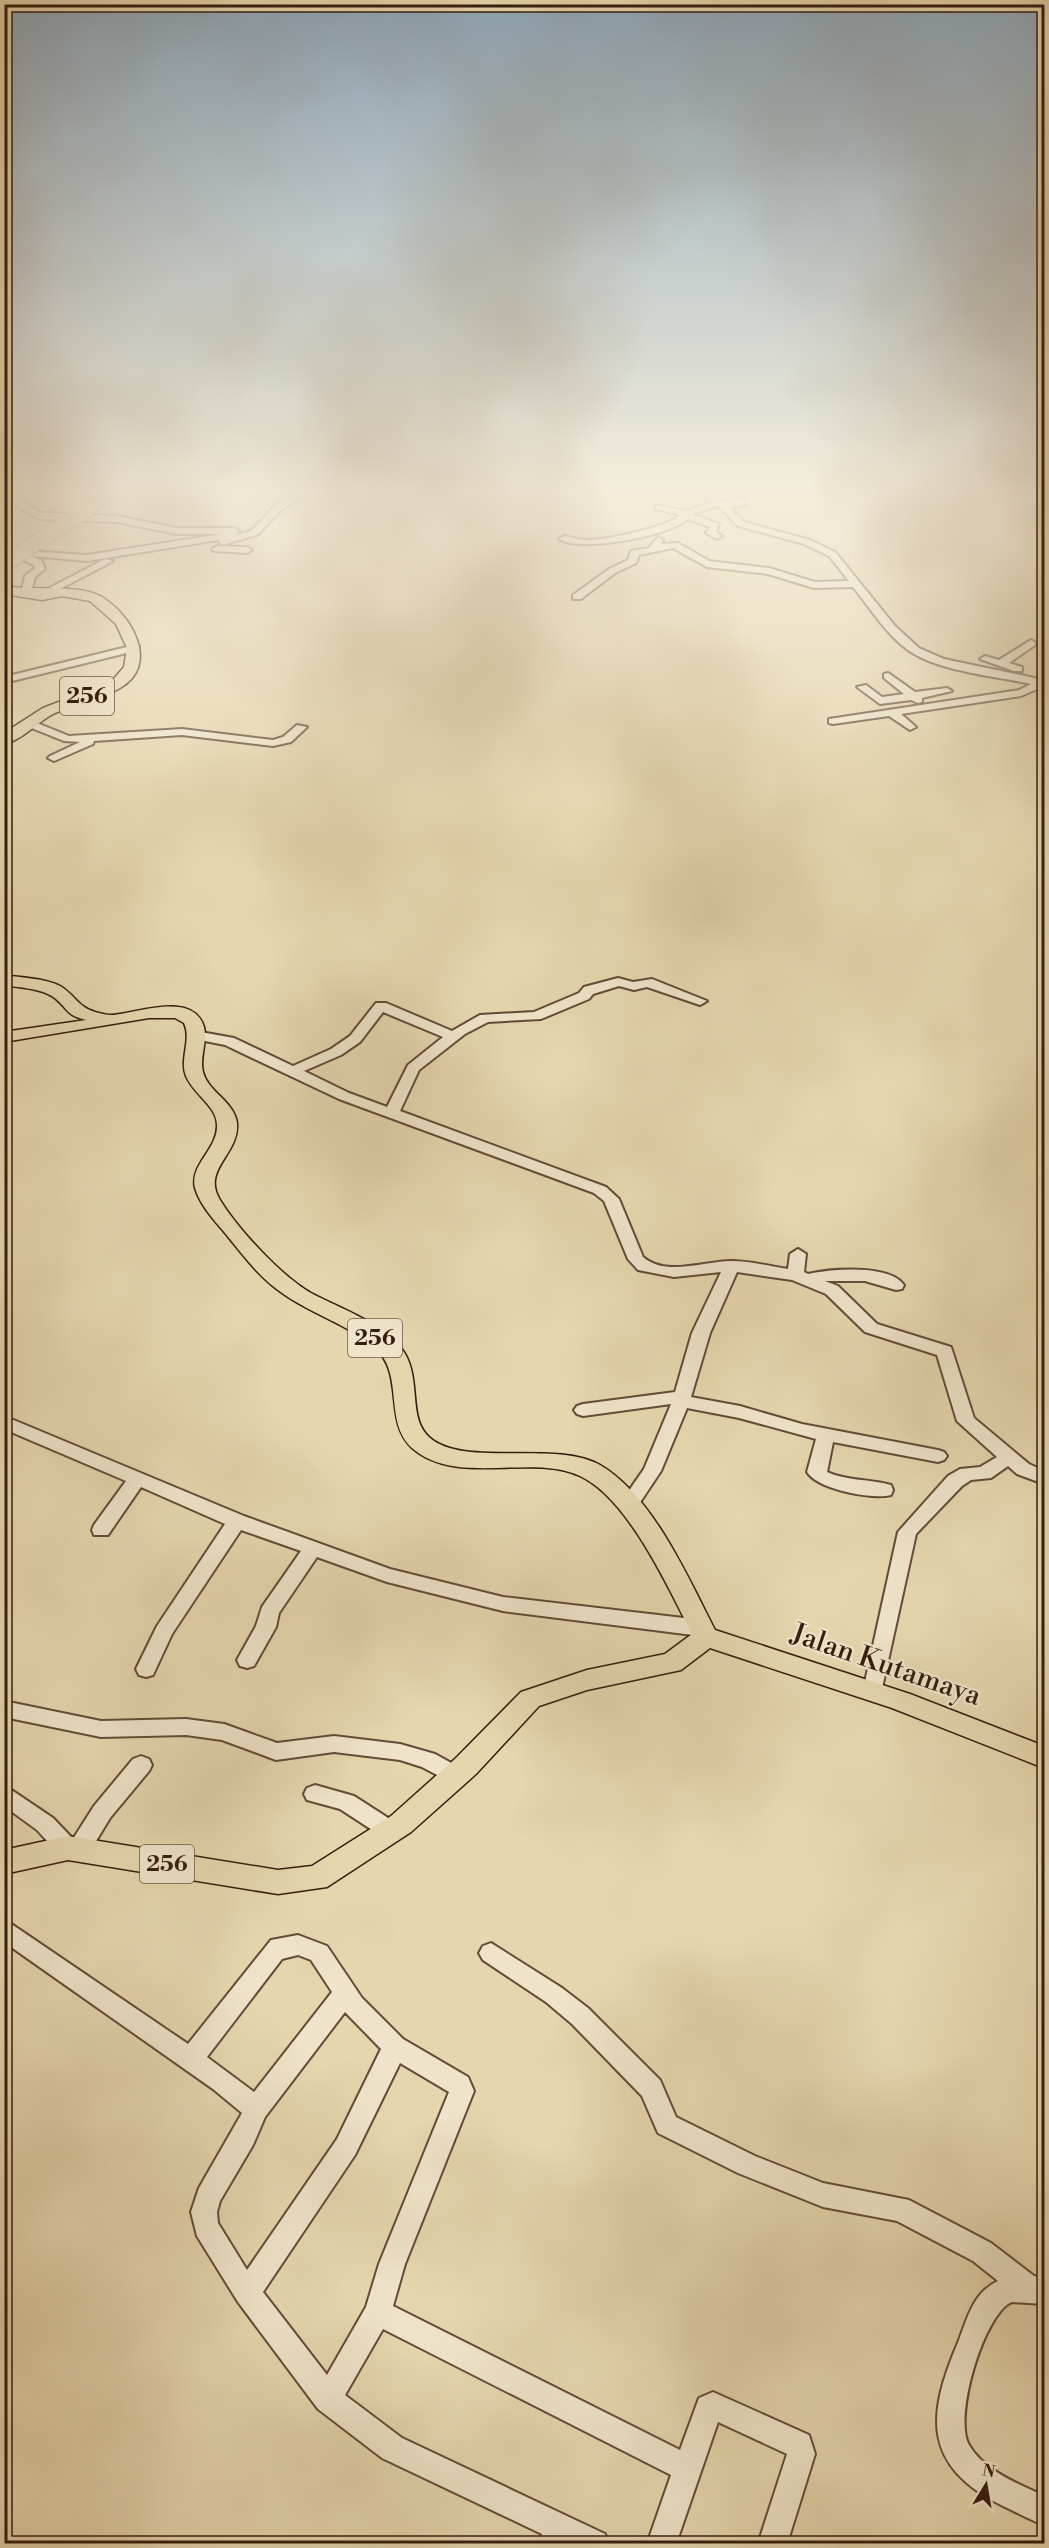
<svg xmlns="http://www.w3.org/2000/svg" width="1049" height="2548" font-family="'Libre Bodoni',serif">
  <rect width="100%" height="100%" fill="#e6d6ae"/>
  <filter id="stains"><feTurbulence type="fractalNoise" baseFrequency=".00333" numOctaves="4"/><feColorMatrix values="0 0 0 0 .2 0 0 0 0 .09 0 0 0 0 .02 0 0 0 .5 -.17"/></filter>
  <radialGradient id="worn" r=".72"><stop offset=".6" stop-color="#630" stop-opacity="0"/><stop offset="1" stop-color="#630" stop-opacity=".3"/></radialGradient>
  <g fill="none" stroke-linecap="round" stroke-linejoin="round">
    <g stroke="#634b37" stroke-width="4">
      <g id="minor">
        <polygon points="302,489 313,489 281,510 257,535 222,545 218,540 87,561 32,556 42,561 45,569 35,577 30,595 21,593 25,576 35,568 34,565 18,558 27,551 87,555 222,534 177,534 116,522 40,519 4,500 4,493 42,513 116,516 177,528 234,528 239,531 236,535 251,531 275,506"/>
        <path d="M692,489C709,489 719,504 732,502L718,497V493L746,501V505L731,508L744,522L810,540L835,552L895,626L919,648L944,659L1044,680V686L1021,696L901,714L916,727L910,730L889,716L833,724L829,723V719L1019,690L1031,684C996,676 942,672 911,652C888,637 871,609 853,587L814,588L768,574L707,567L673,548L639,555L636,563L615,573L581,599H573V595L609,569L628,560L631,551L649,548L658,537L663,540L661,544L678,543L709,561L769,568L815,582L849,581L829,556L804,544L738,526L718,506L692,514L719,524L716,532L722,536L717,539L706,533L710,527L688,519C670,536 580,553 559,539L564,536C572,537 580,540 588,540C606,540 668,527 680,515L656,509V505L685,511L712,502Z"/>
        <polygon points="217,546 247,547 252,550 247,553 214,551 212,549"/>
        <polygon points="105,559 113,561 43,598 34,596"/>
        <polygon points="1031,640 1036,643 1035,645 1009,663 1022,667 1022,671 1014,671 980,659 985,656 999,660"/>
        <polygon points="135,645 139,646 139,650 4,683 4,677"/>
        <polygon points="888,673 915,692 947,688 952,691 922,698 922,702 918,703 911,700 880,704 857,687 866,685 882,697 904,694 884,678 884,674"/>
        <polygon points="81,682 90,684 71,704 63,704 63,700"/>
        <polygon points="24,721 32,721 69,736 182,729 273,740 283,737 297,725 307,727 291,742 273,746 182,735 94,741 93,744 54,761 48,758 50,756 80,742 64,741 24,725"/>
        <path d="M618,978L633,982L652,979L707,1001L700,1005L647,987L634,990L619,986L593,994L589,999L541,1019L488,1022L465,1034L419,1070L400,1111L606,1187L619,1199L643,1257C666,1277 704,1261 731,1261C749,1261 769,1266 788,1269L790,1254L798,1249L806,1254L804,1272L808,1274C830,1269 890,1264 904,1285L902,1289L896,1290L865,1281H825L838,1286L877,1324L951,1347L974,1418L1029,1464L1044,1471V1484L1017,1474L1008,1466L991,1478L971,1480L962,1486L916,1534L880,1697L873,1699L866,1697L863,1691L898,1532L948,1476L960,1469L980,1467L997,1457L957,1421L937,1355L865,1332L826,1294L792,1280L737,1272L710,1333L691,1397L740,1406L802,1424L938,1450L944,1452L947,1456L944,1460L938,1462L833,1442L827,1472C847,1481 870,1479 891,1485L893,1490L891,1495C872,1500 817,1489 807,1472L816,1439L739,1418L687,1408L661,1471L635,1510H621L619,1505L644,1469L671,1404L583,1416L577,1414L574,1410L577,1406L583,1404L675,1392L692,1333L721,1272L674,1277L638,1270L628,1259L604,1201L594,1193L339,1099L225,1045L190,1038L188,1035L195,1031L234,1038L293,1066L331,1049L350,1036L376,1003H386L452,1031L480,1015L534,1012L579,993L584,987ZM383,1012L443,1037L408,1065L387,1107L349,1093L304,1071L341,1055L360,1042Z"/>
        <polygon points="4,1416 244,1516 390,1569 503,1597 701,1620 708,1623 711,1628 708,1633 701,1636 503,1611 387,1582 317,1557 279,1613 276,1627 254,1666 247,1668 240,1666 237,1660 256,1626 262,1607 301,1551 241,1530 172,1634 153,1675 146,1677 139,1675 136,1669 157,1626 225,1524 141,1487 108,1535 94,1535 92,1530 94,1525 126,1481 4,1429"/>
        <polygon points="4,1701 101,1721 186,1719 224,1724 277,1743 334,1736 400,1744 435,1754 464,1770 467,1776 464,1782 456,1785 422,1767 400,1760 334,1752 276,1760 222,1740 186,1735 101,1737 4,1717"/>
        <polygon points="141,1756 149,1759 152,1765 149,1771 110,1818 87,1856 79,1858 60,1855 37,1830 4,1806 4,1785 53,1818 73,1839 94,1806 133,1759"/>
        <polygon points="315,1785 354,1796 399,1825 402,1831 399,1837 391,1840 383,1837 340,1809 307,1800 304,1794 307,1788"/>
        <path d="M4,1919L188,2044L271,1940L298,1935L327,1946L362,1998L403,2039L468,2077L474,2091L405,2264L393,2306L680,2450L699,2398L713,2392L809,2435L815,2454L787,2544H758L787,2454L718,2422L676,2544H647L671,2475L383,2329L345,2395L402,2438L605,2534L609,2544H539L542,2534L382,2458L318,2409L238,2302L197,2236L191,2212L199,2188L242,2113L213,2089L4,1942ZM298,1955L311,1960L332,1992L254,2092L207,2057L282,1959ZM345,2012L381,2049L337,2139L247,2270L218,2223L217,2212L220,2201L253,2145L265,2117ZM400,2063L449,2092L379,2264L366,2307L327,2375L263,2292L355,2155Z"/>
        <path d="M491,1943L562,1988L588,2008L660,2080L676,2117L755,2156L823,2183L909,2200L991,2243L1034,2276L1044,2278V2304L1012,2302C984,2313 953,2418 969,2445C984,2471 1019,2484 1044,2496V2525C1030,2520 1016,2512 1003,2506C921,2465 927,2415 959,2340C968,2316 974,2292 998,2281L973,2261L897,2221L823,2207L738,2173L658,2133L642,2096L572,2024L546,2002L483,1960L479,1953L483,1946Z"/>
      </g>
    </g>
    <g stroke="#371d0f" stroke-width="3">
      <g id="major">
        <path d="M4,586C32,591 77,584 100,596C131,613 161,665 120,688C100,700 76,704 55,713C38,721 23,740 4,744V733L43,708L111,682L124,667L127,648L116,624L90,601L62,596L42,600L4,594Z"/>
        <path d="M4,975C22,978 44,978 60,986C74,994 78,1007 95,1012C100,1013 106,1015 111,1015C136,1014 193,990 204,1027C208,1042 199,1057 203,1072C208,1092 234,1101 237,1123C240,1154 201,1169 220,1200C238,1229 281,1276 311,1293C341,1309 379,1321 401,1348C422,1374 408,1413 426,1434C457,1470 554,1439 600,1465C653,1496 688,1578 715,1630L910,1694L1044,1746V1768L892,1708L710,1648L681,1670L587,1690L539,1706L476,1774L411,1832L327,1887L278,1894L68,1860L4,1874V1850L68,1836L278,1870L312,1866L391,1816L456,1758L521,1692L587,1670L665,1654L692,1634C669,1589 628,1498 580,1476C532,1453 456,1487 412,1448C383,1421 405,1374 375,1348C349,1325 314,1315 285,1295C261,1280 243,1255 225,1233C214,1220 200,1205 195,1188C189,1165 218,1149 217,1125C217,1106 193,1094 186,1076C179,1059 192,1040 184,1023L175,1018H149L4,1042V1032L86,1020C66,1015 69,1010 56,999C43,988 20,988 4,985Z"/>
      </g>
    </g>
    <g stroke="#371d0f" stroke-width="2">
      <polygon id="highway" points="108,489 125,489 92,512 82,512 82,506"/>
    </g>
    <use href="#minor" fill="#efe4ca" fill-rule="evenodd"/>
    <use href="#major" fill="#e6d6ae" fill-rule="evenodd"/>
    <use href="#highway" fill="#e6d6ae" fill-rule="evenodd"/>
    <g stroke="#371d0f" stroke-width="17" stroke-linecap="butt">
      <polyline id="highway-bridge" points="4,564 87,509"/>
    </g>
    <use href="#highway-bridge" stroke="#e6d6ae" stroke-width="16"/>
  </g>
  <linearGradient id="sky" x2="0" y2="1"><stop stop-color="#8fa8bb"/><stop offset="0.58" stop-color="#f4eddb"/><stop offset="1" stop-color="#f4eddb" stop-opacity="0"/></linearGradient>
  <rect width="1049" height="846" fill="url(#sky)"/>
  <g text-anchor="middle" dominant-baseline="central" stroke-width="4.5" stroke-linejoin="round" paint-order="stroke">
    <g fill="#efe4ca" stroke="#6e5947" stroke-width="1.5">
      <rect x="60" y="677" width="54" height="38" rx="4.5"/>
      <rect x="348" y="1319" width="54" height="38" rx="4.5"/>
      <rect x="140" y="1845" width="54" height="38" rx="4.5"/>
    </g>
    <g font-size="22" font-weight="bold" fill="#371d0f">
      <text x="87" y="696">256</text>
      <text x="375" y="1338">256</text>
      <text x="167" y="1864">256</text>
    </g>
    <g font-size="28" fill="#371d0f" stroke="#efe4ca">
      <text transform="translate(886 1665) rotate(19)">Jalan Kutamaya</text>
    </g>
  </g>
  <rect width="1049" height="2548" fill="none" stroke="#e6d6ae" stroke-width="24"/>
  <rect x="6" y="6" width="1037" height="2536" fill="none" stroke="#371d0f" stroke-width="3"/>
  <rect x="12" y="12" width="1025" height="2524" fill="none" stroke="#371d0f" stroke-width="1.5"/>
  <g transform="translate(986 2485) rotate(11)" stroke="#efe4ca" stroke-width="4.5" paint-order="stroke">
  <path d="M0-4.5L10 22L0 15L-10 22Z" fill="#371d0f"/>
  <text y="-9" font-size="16" font-weight="bold" text-anchor="middle" fill="#371d0f">N</text>
  </g>
  <rect width="100%" height="100%" filter="url(#stains)"/>
  <rect width="100%" height="100%" fill="url(#worn)"/>
</svg>
